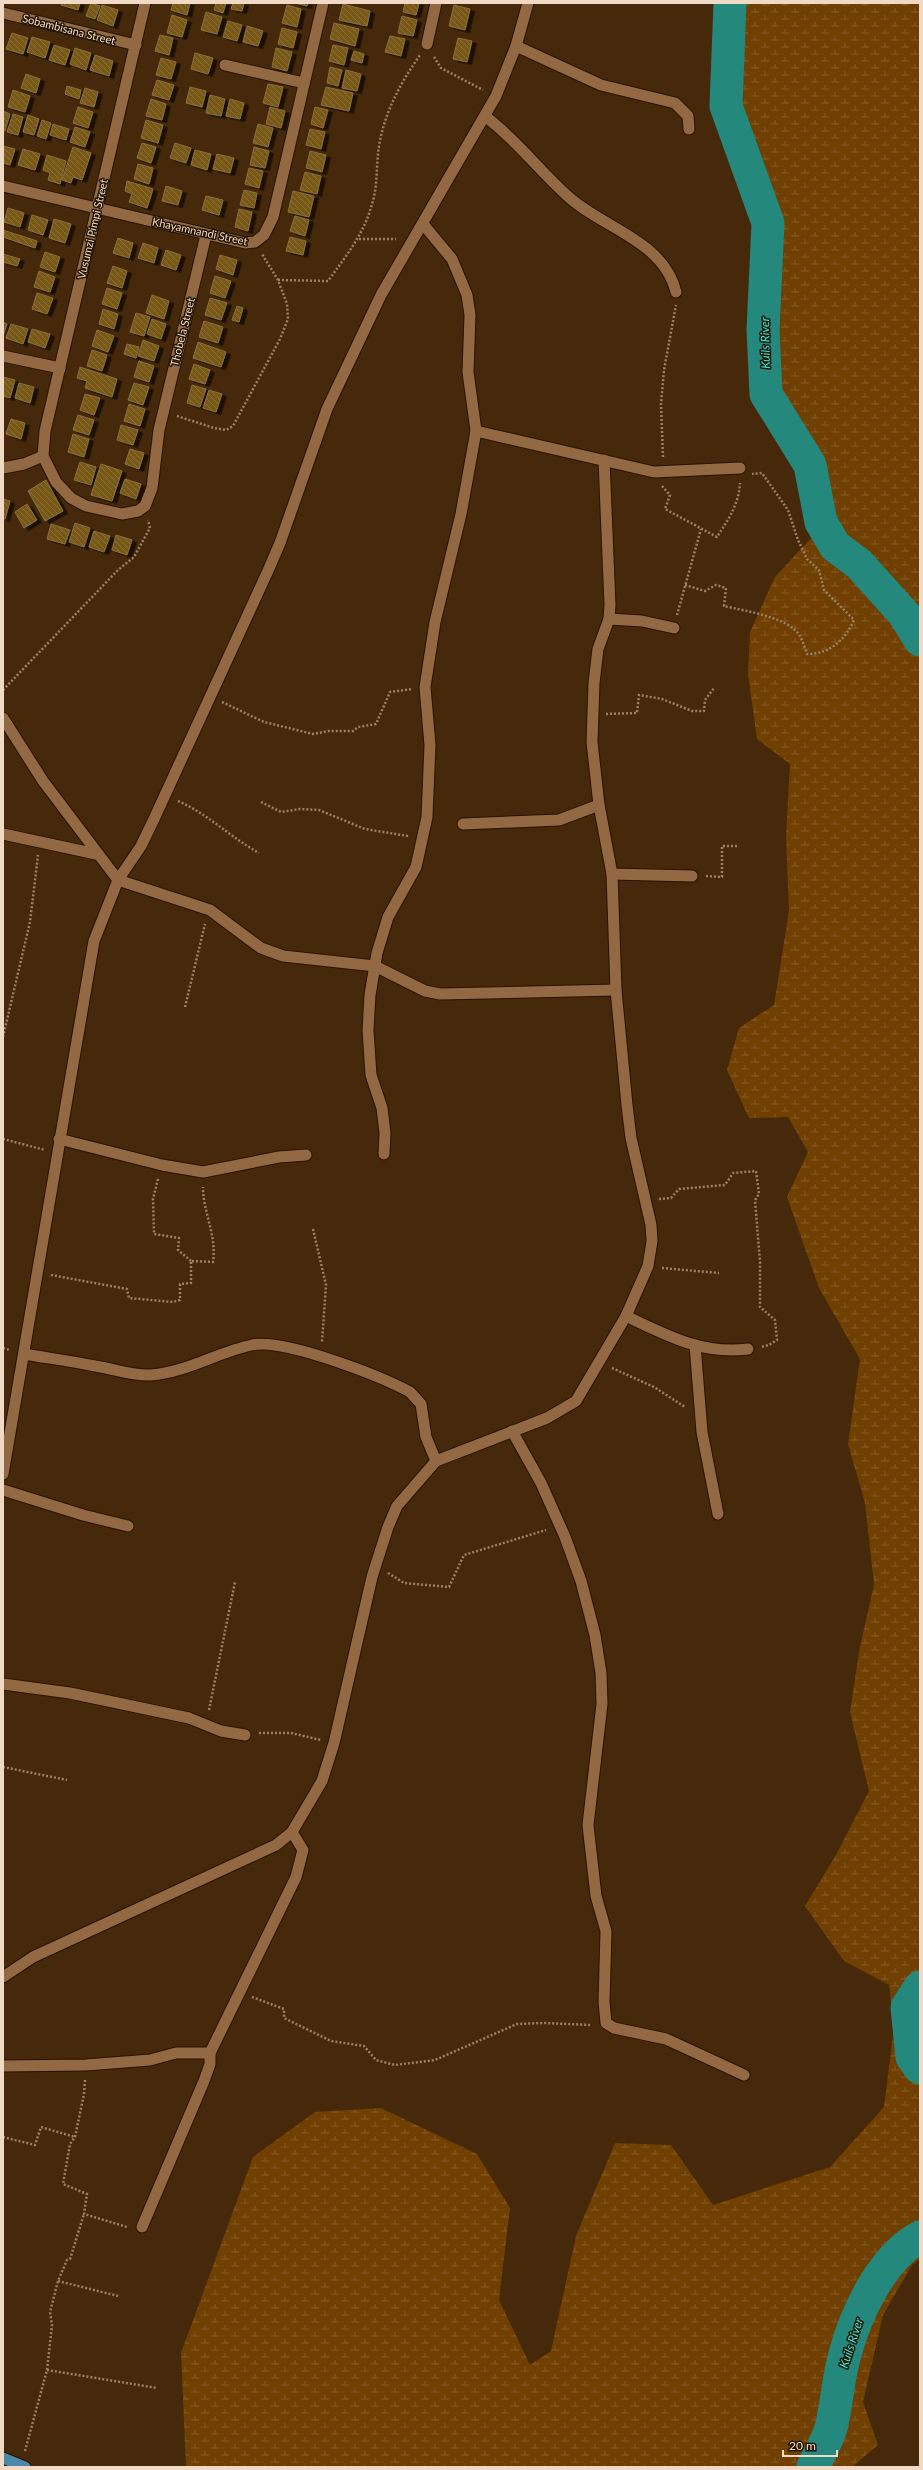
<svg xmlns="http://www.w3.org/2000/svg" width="923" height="2470" font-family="Lato,sans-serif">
  <defs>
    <pattern id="wetland-marsh" width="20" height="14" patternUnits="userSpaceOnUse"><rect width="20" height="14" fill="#703f02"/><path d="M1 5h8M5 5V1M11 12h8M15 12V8" fill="none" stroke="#855a25"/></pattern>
    <pattern id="building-back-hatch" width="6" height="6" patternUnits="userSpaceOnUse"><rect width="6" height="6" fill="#775914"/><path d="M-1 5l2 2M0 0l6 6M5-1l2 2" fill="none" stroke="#8b7035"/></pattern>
    <filter id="shadow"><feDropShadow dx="4.5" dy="2.5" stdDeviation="0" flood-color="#0009"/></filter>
  </defs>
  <rect width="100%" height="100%" fill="#45290a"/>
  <polygon fill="url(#wetland-marsh)" points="723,3 920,3 920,2259 912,2265 883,2315 863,2402 878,2445 852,2467 186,2467 181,2353 253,2157 315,2112 381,2108 477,2154 510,2208 499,2300 530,2365 551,2351 576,2236 615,2143 671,2145 713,2205 830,2167 884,2107 894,2027 889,1985 844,1961 805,1906 836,1855 869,1791 850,1712 859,1652 874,1584 865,1503 848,1444 860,1359 819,1288 787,1197 808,1152 788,1117 749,1118 727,1070 739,1028 774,1005 789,911 786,836 790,764 757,739 748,674 750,632 775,577 814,535 801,468 775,423 752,398 750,306 757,242 752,204 715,106 718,51 724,14"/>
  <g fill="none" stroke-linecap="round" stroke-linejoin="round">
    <g stroke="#24887c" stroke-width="33">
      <polyline points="730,3 726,106 768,223 763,330 766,394 810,465 821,522 835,546 859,564 904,614 920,640"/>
      <polyline points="920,1987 907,2007 912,2057 920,2068"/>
      <path d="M813,2467C819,2455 827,2441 831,2428C837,2404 838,2378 845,2354C856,2313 882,2257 920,2237"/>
    </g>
  </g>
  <g fill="url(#building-back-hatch)" stroke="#896f3d" filter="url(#shadow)">
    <polygon points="62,3 80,3 78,10 61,5"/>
    <polygon points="91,3 100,6 95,19 86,16"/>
    <polygon points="173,3 190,3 187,15 171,10"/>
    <polygon points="216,3 226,3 223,13 214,10"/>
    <polygon points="233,3 244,3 242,11 231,9"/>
    <polygon points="294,3 308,3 307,6"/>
    <polygon points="405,3 419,3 416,15 403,12"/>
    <polygon points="343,4 370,11 367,26 339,20"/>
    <polygon points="102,5 118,10 113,26 97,20"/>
    <polygon points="287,5 301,9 297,27 282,23"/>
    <polygon points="454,5 470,9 465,30 449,26"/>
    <polygon points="206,12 222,17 217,34 201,30"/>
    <polygon points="172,15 187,20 182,37 167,33"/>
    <polygon points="402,16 417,20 413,36 398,33"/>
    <polygon points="228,21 242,25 237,41 223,37"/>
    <polygon points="334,23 359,29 355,46 330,39"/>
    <polygon points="247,26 263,31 258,46 243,42"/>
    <polygon points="282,28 297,32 293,48 278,44"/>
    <polygon points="12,33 28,38 23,54 6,49"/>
    <polygon points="160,35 173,38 169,55 155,51"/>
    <polygon points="390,36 405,39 401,56 385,52"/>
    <polygon points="32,37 50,42 45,58 27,52"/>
    <polygon points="458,38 472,41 467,62 453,59"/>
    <polygon points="54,45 70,50 65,65 49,60"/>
    <polygon points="333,45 348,48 344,65 329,61"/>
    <polygon points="75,48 91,53 86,70 70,64"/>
    <polygon points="276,48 292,52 287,71 272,67"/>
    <polygon points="354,51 364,54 362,63 351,60"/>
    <polygon points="195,53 213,58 208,74 191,69"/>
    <polygon points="95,55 113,61 109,76 90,70"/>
    <polygon points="161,58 176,62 171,79 156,75"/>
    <polygon points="330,67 342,70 338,86 327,83"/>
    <polygon points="346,70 361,74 357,91 342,88"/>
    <polygon points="26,74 40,79 36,93 21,88"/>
    <polygon points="157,80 174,85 169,100 152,95"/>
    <polygon points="268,84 283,87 278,107 263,103"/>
    <polygon points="67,86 81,90 79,99 65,94"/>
    <polygon points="190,87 206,91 202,107 186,103"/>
    <polygon points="326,87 353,93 349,111 321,105"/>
    <polygon points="85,88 98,92 94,107 80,103"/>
    <polygon points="13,90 30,96 25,112 8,107"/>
    <polygon points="210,95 225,99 221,116 206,113"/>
    <polygon points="151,99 166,104 162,120 146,116"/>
    <polygon points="230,99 244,103 240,119 226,116"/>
    <polygon points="78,107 93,112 88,128 73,123"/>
    <polygon points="270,107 285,111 281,128 266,124"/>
    <polygon points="315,107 328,110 323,128 311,124"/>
    <polygon points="3,111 10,114 5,131 3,130"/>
    <polygon points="13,114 23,117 18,135 7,132"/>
    <polygon points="28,115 39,119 34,135 23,132"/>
    <polygon points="42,120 51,123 46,139 37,136"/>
    <polygon points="146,120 163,125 158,143 141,138"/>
    <polygon points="53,124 69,129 66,140 50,135"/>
    <polygon points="258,124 273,128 268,147 253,143"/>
    <polygon points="75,127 90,132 85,147 70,142"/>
    <polygon points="310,129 325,132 321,149 306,145"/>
    <polygon points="142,143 156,147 151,163 137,158"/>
    <polygon points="175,143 191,148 186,163 170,158"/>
    <polygon points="3,146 15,149 10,165 3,163"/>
    <polygon points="73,147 91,153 82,180 73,177 71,183 62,180"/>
    <polygon points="254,147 269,151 265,168 250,165"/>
    <polygon points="23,149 40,154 35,170 18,165"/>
    <polygon points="195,150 211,154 207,170 191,165"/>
    <polygon points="310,151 326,155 322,172 306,168"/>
    <polygon points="217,154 234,158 230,173 213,169"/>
    <polygon points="47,155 66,161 60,184 48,180 50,173 43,170"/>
    <polygon points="138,164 153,168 149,184 134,179"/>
    <polygon points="249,168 263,171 259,188 245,184"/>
    <polygon points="305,172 321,176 317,194 300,190"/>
    <polygon points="127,181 153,189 147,208 129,202 132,194 125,191"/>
    <polygon points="166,186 182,191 178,205 162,201"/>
    <polygon points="244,190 257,193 254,208 240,205"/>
    <polygon points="293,191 314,196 309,217 288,212"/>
    <polygon points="206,196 223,200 219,215 202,210"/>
    <polygon points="8,208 24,213 20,227 4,222"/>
    <polygon points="239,209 252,212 248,231 235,227"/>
    <polygon points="32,215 48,220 43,235 28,230"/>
    <polygon points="295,216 309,220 305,236 290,231"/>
    <polygon points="54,219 71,224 65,243 49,238"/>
    <polygon points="3,230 37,241 35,248 3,237"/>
    <polygon points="290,237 306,241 303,255 286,251"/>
    <polygon points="118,238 133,243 129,258 113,253"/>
    <polygon points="143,243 158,248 154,263 138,258"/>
    <polygon points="166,250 181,255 176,270 161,265"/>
    <polygon points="45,252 60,257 55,272 40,267"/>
    <polygon points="3,254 20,259 17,266 3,262"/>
    <polygon points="220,255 237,260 233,275 216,269"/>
    <polygon points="113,266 127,271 122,288 107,283"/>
    <polygon points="39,271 55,277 50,292 34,287"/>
    <polygon points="215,276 231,281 225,298 210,293"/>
    <polygon points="107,288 122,293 117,309 102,304"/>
    <polygon points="37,293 53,298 47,314 32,309"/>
    <polygon points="152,295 169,301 164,319 146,313"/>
    <polygon points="210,298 227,303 221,320 205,315"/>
    <polygon points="237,306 243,308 239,322 232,320"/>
    <polygon points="103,309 118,314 114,329 99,324"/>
    <polygon points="136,313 150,317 144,336 130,332"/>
    <polygon points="152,319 166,324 161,339 147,334"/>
    <polygon points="204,321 223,327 218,343 199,337"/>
    <polygon points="3,322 7,324 3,336"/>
    <polygon points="11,324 28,329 23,344 6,338"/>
    <polygon points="32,329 50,334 45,348 28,342"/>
    <polygon points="97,330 114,336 108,352 92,346"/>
    <polygon points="143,340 159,346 154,361 138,356"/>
    <polygon points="198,342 226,352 221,367 193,358"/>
    <polygon points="127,344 139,347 136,358 124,354"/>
    <polygon points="92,350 107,355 102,371 87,366"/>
    <polygon points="139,361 154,366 149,382 134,377"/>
    <polygon points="194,364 210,370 205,384 189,379"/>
    <polygon points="80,367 117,379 112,397 85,388 87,381 77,378"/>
    <polygon points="3,377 15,380 10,398 3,396"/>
    <polygon points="19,383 34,387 30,403 15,398"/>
    <polygon points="134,383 149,387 143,405 128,400"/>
    <polygon points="192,385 206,389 200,407 187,403"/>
    <polygon points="209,390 222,394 216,412 203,408"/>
    <polygon points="85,394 100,398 94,415 80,410"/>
    <polygon points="129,404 145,409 140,426 124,421"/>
    <polygon points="78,415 94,420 89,435 73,430"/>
    <polygon points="11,419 25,423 21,439 6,434"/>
    <polygon points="121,425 138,430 133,445 117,440"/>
    <polygon points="73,434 89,439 84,457 68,452"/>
    <polygon points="130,449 144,453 139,469 125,464"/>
    <polygon points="80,462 96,467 91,485 74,480"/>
    <polygon points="101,464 122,471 112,501 91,495"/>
    <polygon points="125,479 141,484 136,499 120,493"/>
    <polygon points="46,480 63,511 45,521 28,491"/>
    <polygon points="3,499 10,501 5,519 3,518"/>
    <polygon points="27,504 37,520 24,528 15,512"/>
    <polygon points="75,523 90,528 84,547 69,542"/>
    <polygon points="51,524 70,530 65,544 47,539"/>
    <polygon points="94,531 110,536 104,552 89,547"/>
    <polygon points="116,535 132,540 127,555 112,550"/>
  </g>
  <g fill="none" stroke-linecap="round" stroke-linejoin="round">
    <g stroke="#271301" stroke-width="13">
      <g id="minor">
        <polyline points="145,3 45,431 43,456 56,482 71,498 86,506 122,514 138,511 145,506 152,488 159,430 206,235"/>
        <polyline points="3,13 136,45"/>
        <polyline points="427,44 436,3"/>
        <polyline points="516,46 601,85 675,103 688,116 689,129"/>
        <polyline points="225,65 304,83"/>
        <path d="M486,117C518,141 541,173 571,199C606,229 664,242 676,292"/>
        <polyline points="3,186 245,243 255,242 264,235 273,217 323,3"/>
        <polyline points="3,356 60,368"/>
        <polyline points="476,431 654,472 740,468"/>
        <polyline points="3,468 24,464 43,456"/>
        <polyline points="609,619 642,621 674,628"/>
        <polyline points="3,718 43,781 118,880 210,910 261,948 283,956 375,966 425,991 440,994 616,990"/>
        <polyline points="463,824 559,820 599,805"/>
        <polyline points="3,834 96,854"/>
        <polyline points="612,874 692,876"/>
        <polyline points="59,1139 162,1165 203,1172 279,1157 306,1155"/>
        <polyline points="384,1154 385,1133 382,1108 371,1075 368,1030 370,995 377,953 388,917 416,867 427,817 430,745 425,687 435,622 461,514 476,431 468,372 470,315 467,295 452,259 423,224"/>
        <path d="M626,1316C666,1335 702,1355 748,1349"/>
        <polyline points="695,1345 702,1432 718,1514"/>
        <polyline points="512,1431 541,1483 565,1537 581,1581 595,1635 601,1673 602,1704 588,1825 596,1896 606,1931 604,2002 606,2023 614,2028 666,2039 744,2075"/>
        <polyline points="436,1461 547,1418 576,1401 626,1316 648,1266 652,1241 651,1225 631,1138 627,1105 616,990 612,874 599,805 592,742 594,683 598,649 609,619 610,605 604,460"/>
        <polyline points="3,1474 94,941 118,880 141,846 154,819 267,573 280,543 327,409 381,295 496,96 516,46 528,3"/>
        <polyline points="3,1490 83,1515 128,1526"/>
        <polyline points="3,1684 70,1693 189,1718 221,1731 245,1735"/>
        <path d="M3,1977L33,1957L276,1845L292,1832L322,1781L334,1743L372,1577L388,1527L397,1506L436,1461L426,1437L421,1404L410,1392C380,1376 284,1338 252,1345C218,1352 187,1372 151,1375C131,1376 115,1369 95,1366C71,1361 47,1358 24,1354"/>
        <polyline points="3,2066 86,2065 150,2060 176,2053 210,2053 296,1877 303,1850 292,1832"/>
        <polyline points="142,2227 204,2081 210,2064 210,2053"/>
      </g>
    </g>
    <g stroke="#271301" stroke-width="13">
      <polyline id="primary" points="3,2458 25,2467"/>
    </g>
    <g stroke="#9b8168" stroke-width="2.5" stroke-dasharray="2 2" stroke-linecap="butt">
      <polyline points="434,57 441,68 483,90"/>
      <polyline points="359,239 396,239"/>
      <path d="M278,280L328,281C346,256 364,234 372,204C378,186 376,165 379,146C385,111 400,84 420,55"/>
      <polyline points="177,416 214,428 226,430 233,426 280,339 288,319 287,304 278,280 262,254"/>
      <polyline points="663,457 661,404 664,370 676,305"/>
      <path d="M662,486L670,495L665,509L717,537C728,520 739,504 740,483"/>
      <path d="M685,585L705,591L716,585L726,588L724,606C745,611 789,617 800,636C803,642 805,648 807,654C830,654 845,640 854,620L824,590L819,570L807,559L798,540L788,510L762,473L752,474"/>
      <polyline points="677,615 701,529"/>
      <polyline points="3,690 118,570 134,557 150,528 148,520"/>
      <polyline points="222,702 264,722 313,734 329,731 353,731 358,727 376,724 390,692 412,689"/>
      <polyline points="606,714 637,713 639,695 662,699 692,711 704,711 705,700 714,688"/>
      <path d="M178,801C208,814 230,837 259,853"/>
      <polyline points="261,802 281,812 300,809 319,810 365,829 408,836"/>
      <polyline points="706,876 722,877 722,846 739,846"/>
      <polyline points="185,1007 205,924"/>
      <polyline points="3,1037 30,922 38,855"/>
      <polyline points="3,1139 45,1150"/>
      <polyline points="158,1179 153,1199 154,1234 179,1238 178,1250 191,1261"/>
      <polyline points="659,1199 671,1198 679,1189 725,1185 733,1173 756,1171 759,1194 755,1200 760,1262 760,1307 775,1320 777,1340 769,1345 761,1347"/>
      <polyline points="313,1229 326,1285 322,1342"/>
      <polyline points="662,1268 719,1273"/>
      <path d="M51,1275L127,1289L129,1298L173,1302L180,1300V1284L191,1283V1261L213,1262C217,1236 203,1212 203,1187"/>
      <polyline points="3,1348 10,1350"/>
      <polyline points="612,1368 654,1387 685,1407"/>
      <polyline points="388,1573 404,1583 449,1587 464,1555 546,1530"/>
      <polyline points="209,1710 235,1582"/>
      <polyline points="259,1733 291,1733 321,1740"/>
      <polyline points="3,1767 67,1780"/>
      <polyline points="252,1997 284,2009 284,2018 331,2041 364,2046 376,2060 395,2065 435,2060 517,2024 544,2023 591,2025"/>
      <polyline points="85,2080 84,2094 75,2137 70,2144 63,2184 87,2194 84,2214 127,2227"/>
      <polyline points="3,2137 35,2145 41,2127 75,2137"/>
      <polyline points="58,2281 118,2296"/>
      <polyline points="47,2370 157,2388"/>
      <polyline points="25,2451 47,2370 52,2325 50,2312 58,2281 67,2260 70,2259 84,2214"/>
    </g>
    <use href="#minor" stroke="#926942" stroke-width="11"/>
    <use href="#primary" stroke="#4b89aa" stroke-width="11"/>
  </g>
  <g text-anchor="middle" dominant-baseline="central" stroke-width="3" stroke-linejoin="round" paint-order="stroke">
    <g font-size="11" fill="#f0d9c5" stroke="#241405">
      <text transform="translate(69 29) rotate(14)">Sobambisana Street</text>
      <text transform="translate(92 229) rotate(-77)">Vusumzi Pimpi Street</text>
      <text transform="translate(200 231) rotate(12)">Khayamnandi Street</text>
      <text transform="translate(182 332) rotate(-76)">Thobela Street</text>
    </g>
    <g font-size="12" font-style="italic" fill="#35f1dc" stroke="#241405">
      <text transform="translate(765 343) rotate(-91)">Kuils River</text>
      <text transform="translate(851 2343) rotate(-72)">Kuils River</text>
    </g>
  </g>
  <rect width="923" height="2470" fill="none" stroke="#f0d9c5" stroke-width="8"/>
  <path d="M783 2450v6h54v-6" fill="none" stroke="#f0d9c5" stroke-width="2"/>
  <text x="789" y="2450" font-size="12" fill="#f0d9c5" stroke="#241405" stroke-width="3" paint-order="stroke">20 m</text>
</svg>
